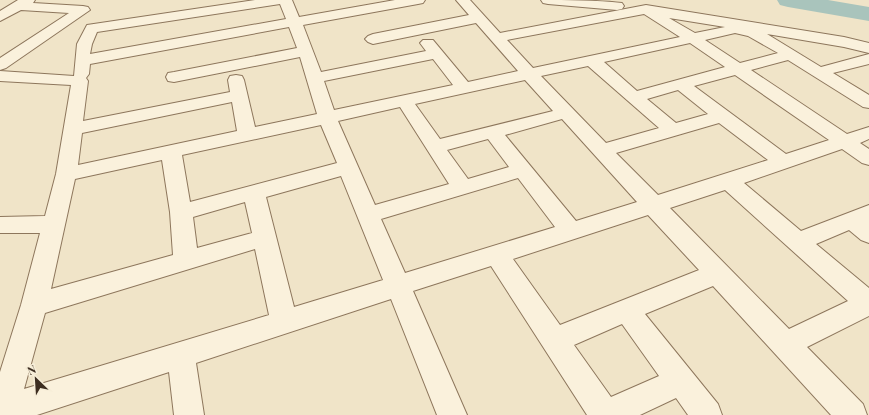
<svg xmlns="http://www.w3.org/2000/svg" width="869" height="415" font-family="'Playfair Display',serif">
  <rect width="100%" height="100%" fill="#f0e4c8"/>
  <g fill="none" stroke-linecap="round" stroke-linejoin="round">
    <polygon fill="#a9c4bc" fill-rule="evenodd" points="777,0 828,0 869,7 869,21 788,7 780,5"/>
    <g stroke="#8d765c" stroke-width="2">
      <g id="minor">
        <polygon points="18,0 35,0 33,3 83,6 88,7 90,10 6,68 0,70 0,58 69,13 21,10 0,21 0,11"/>
        <path d="M255,0H292L299,17L395,0H425L423,3L418,4L303,25L321,72L426,51L420,43L423,40H433L468,82L518,71L476,23L373,44L368,42L365,39L368,36L373,34L469,15L456,0H470L500,33L646,5L844,37L869,43V53L844,47L767,34L821,67L869,54V64L833,73L869,95V108L863,107L788,60L751,70L847,134L869,127V139L860,143L869,149V165L862,163L842,149L744,183L801,231L869,205V243L861,240L849,230L816,244L869,288V316L807,347L863,404L867,415H831L713,286L645,314L718,404L722,415H688L676,398L640,415H587L491,266L413,291L467,415H437L391,299L196,363L204,415H174L169,372L37,415H0V372L21,305L40,233H0V217L45,216L56,174L71,85L0,81V71L74,76L77,44L87,25ZM280,4L286,19L90,54L92,44L97,32ZM644,14L680,37L533,68L507,40ZM669,18L725,27L695,33ZM289,27L297,48L174,72L168,73L166,77L168,81L174,82L300,57L317,114L255,127L244,80L242,76L236,75L230,76L228,80L230,92L83,121L88,81L86,78L89,74L90,64ZM735,33L748,36L778,53L740,63L705,40ZM690,43L725,67L637,91L604,62ZM433,59L453,85L334,110L324,81ZM588,66L659,128L606,143L541,76ZM735,75L829,140L786,154L694,86ZM525,80L553,111L440,139L415,104ZM678,90L708,114L676,123L647,99ZM232,102L237,131L78,165L82,133ZM400,107L449,184L375,205L338,121ZM562,119L637,202L576,221L505,135ZM719,123L768,160L658,195L616,153ZM321,125L337,163L190,202L182,155ZM488,139L509,167L468,179L447,150ZM162,160L170,212L173,255L51,289L75,179ZM341,176L383,280L294,307L266,197ZM518,178L555,227L405,273L381,219ZM725,190L848,301L789,329L670,208ZM245,202L252,233L197,248L193,217ZM648,215L699,270L560,325L513,259ZM255,249L269,315L24,389L45,313ZM622,324L659,376L611,397L574,345Z"/>
        <path d="M541,0C567,0 596,0 622,3L624,6L622,9L617,10L548,4L543,3Z"/>
      </g>
    </g>
    <use href="#minor" fill="#faf1dc" fill-rule="evenodd"/>
  </g>
  <g transform="translate(36 379) rotate(335)" stroke="#f7eed8" stroke-width="3" paint-order="stroke">
  <path d="M0-3L7 15L0 10L-7 15Z" fill="#3d2e20"/>
  <text y="-6" font-size="11" font-weight="bold" text-anchor="middle" fill="#3d2e20">N</text>
  </g>
</svg>
